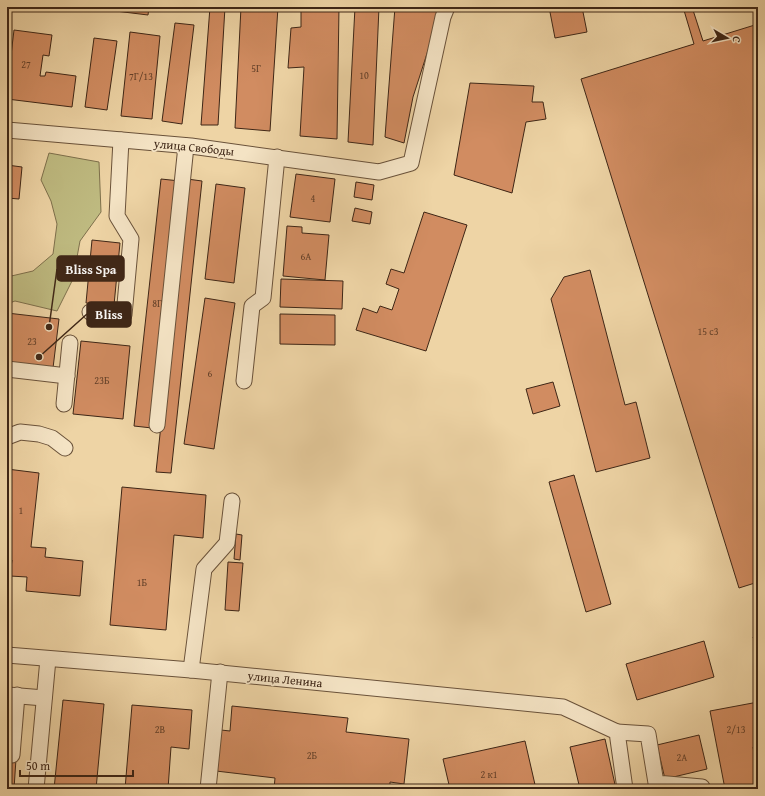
<svg xmlns="http://www.w3.org/2000/svg" width="765" height="796" font-family="'Gentium Book Plus',serif">
  <rect width="100%" height="100%" fill="#eed4a5"/>
  <filter id="stains"><feTurbulence type="fractalNoise" baseFrequency=".005" numOctaves="4"/><feColorMatrix values="0 0 0 0 .2 0 0 0 0 .09 0 0 0 0 .02 0 0 0 .5 -.17"/></filter>
  <radialGradient id="worn" r=".72"><stop offset=".6" stop-color="#630" stop-opacity="0"/><stop offset="1" stop-color="#630" stop-opacity=".3"/></radialGradient>
  <polygon fill="#bfbb81" stroke="#7e704c" points="49,153 99,162 101,212 80,241 73,279 57,311 15,301 7,304 7,277 33,271 53,254 57,224 51,201 41,180"/>
  <g fill="#d18c61" stroke="#3e2616">
    <polygon points="91,7 149,7 148,15 91,8"/>
    <polygon points="210,7 225,7 218,125 201,125"/>
    <polygon points="241,7 278,7 270,131 235,128"/>
    <polygon points="301,7 339,7 337,139 300,136 304,67 288,68 291,28 301,27"/>
    <polygon points="355,7 379,7 373,145 348,142"/>
    <polygon points="395,7 442,7 413,97 404,143 385,137"/>
    <polygon points="549,7 582,7 587,32 555,38"/>
    <polygon points="683,7 692,7 703,41 758,24 758,582 739,588 581,79 694,44"/>
    <polygon points="175,23 194,25 182,124 162,121"/>
    <polygon points="14,30 52,35 49,56 43,55 40,76 45,76 46,72 76,76 72,107 7,99 7,89"/>
    <polygon points="130,32 160,36 152,119 121,116"/>
    <polygon points="94,38 117,41 107,110 85,107"/>
    <polygon points="470,83 534,86 532,102 543,102 546,119 526,122 512,193 454,175"/>
    <polygon points="7,165 22,167 19,199 7,198"/>
    <polygon points="296,174 335,179 330,222 290,217"/>
    <polygon points="161,179 180,181 152,428 134,426"/>
    <polygon points="187,179 202,181 171,473 156,472"/>
    <polygon points="356,182 374,185 372,200 354,197"/>
    <polygon points="216,184 245,188 234,283 205,279"/>
    <polygon points="355,208 372,212 370,224 352,221"/>
    <polygon points="424,212 467,225 426,351 356,330 363,308 377,313 380,306 392,310 399,289 386,284 391,269 404,273"/>
    <polygon points="287,226 302,227 302,233 329,235 325,280 283,276"/>
    <polygon points="92,240 120,243 114,305 86,303"/>
    <polygon points="590,270 625,405 636,402 650,458 596,472 551,299 564,277"/>
    <polygon points="281,279 343,281 342,309 280,307"/>
    <polygon points="205,298 235,303 214,449 184,444"/>
    <polygon points="7,313 59,319 53,368 7,362"/>
    <polygon points="280,314 335,315 335,345 280,344"/>
    <polygon points="81,341 130,346 123,419 73,414"/>
    <polygon points="553,382 560,406 533,414 526,389"/>
    <polygon points="7,469 39,473 31,547 46,548 45,557 83,561 80,596 26,591 27,577 10,576 12,560 7,560"/>
    <polygon points="574,475 611,604 586,612 549,482"/>
    <polygon points="122,487 206,495 203,538 174,535 166,630 110,625"/>
    <polygon points="236,534 242,535 240,560 234,559"/>
    <polygon points="228,562 243,563 239,611 225,610"/>
    <polygon points="758,636 758,653 753,637"/>
    <polygon points="704,641 714,677 637,700 626,664"/>
    <polygon points="63,700 104,704 96,789 54,789"/>
    <polygon points="758,702 758,746 753,747 758,776 758,785 737,789 725,789 710,711"/>
    <polygon points="132,705 192,710 189,749 171,747 168,789 125,789"/>
    <polygon points="232,706 348,718 346,732 409,739 404,784 390,782 390,789 274,789 275,778 216,771 221,730 230,731"/>
    <polygon points="699,735 707,769 665,779 657,745"/>
    <polygon points="605,739 616,789 580,789 570,747"/>
    <polygon points="525,741 536,789 450,789 443,759"/>
    <polygon points="7,758 16,759 14,789 7,789"/>
  </g>
  <g fill="none" stroke-linecap="round" stroke-linejoin="round">
    <g stroke="#6a523a" stroke-width="17">
      <g id="minor">
        <polyline points="7,130 191,146 379,172 411,163 443,17 447,7"/>
        <polyline points="90,312 124,315 131,239 117,216 121,140"/>
        <polyline points="7,369 67,376"/>
        <polyline points="244,381 252,306 263,298 277,157"/>
        <polyline points="64,404 70,343"/>
        <polyline points="157,425 186,146"/>
        <polyline points="7,437 20,432 39,434 52,438 65,448"/>
        <polyline points="7,655 191,670 563,707 617,732 625,789"/>
        <polyline points="191,670 204,569 227,543 232,501"/>
        <polyline points="8,695 44,698"/>
        <polyline points="617,732 648,734 656,783 702,787 702,789"/>
        <polyline points="12,755 17,695"/>
        <polyline points="36,789 48,659"/>
        <polyline points="208,789 220,672"/>
      </g>
    </g>
    <use href="#minor" stroke="#f4e3c4" stroke-width="15"/>
  </g>
  <g text-anchor="middle" dominant-baseline="central" stroke-width="3.5" stroke-linejoin="round" paint-order="stroke">
    <g font-size="10" fill="#634029">
      <text x="26" y="64">27</text>
      <text x="256" y="68">5Г</text>
      <text x="364" y="75">10</text>
      <text x="141" y="76">7Г/13</text>
      <text x="313" y="198">4</text>
      <text x="306" y="256">6А</text>
      <text x="157" y="303">8Г</text>
      <text x="708" y="331">15 с3</text>
      <text x="32" y="341">23</text>
      <text x="210" y="373">6</text>
      <text x="102" y="380">23Б</text>
      <text x="21" y="510">1</text>
      <text x="142" y="582">1Б</text>
      <text x="160" y="729">2В</text>
      <text x="736" y="729">2/13</text>
      <text x="312" y="755">2Б</text>
      <text x="682" y="757">2А</text>
      <text x="489" y="774">2 к1</text>
    </g>
    <g font-size="12" fill="#3e2616" stroke="#f4e3c4">
      <text transform="translate(194 147) rotate(6)">улица Свободы</text>
      <text transform="translate(285 679) rotate(6)">улица Ленина</text>
    </g>
  </g>
  <path fill="none" stroke="#3e2616" stroke-width="1.5" d="M49 327L57 269M39 357L87 314"/>
  <g fill="#3e2616" stroke="#f4e3c4" stroke-width="1.5">
    <circle cx="49" cy="327" r="4"/>
    <circle cx="39" cy="357" r="4"/>
  </g>
  <g fill="#3e2616" stroke="#3e2616" stroke-width="1.5">
    <rect x="57" y="256" width="67" height="25" rx="4"/>
    <rect x="87" y="302" width="44" height="25" rx="4"/>
  </g>
  <g font-size="13" text-anchor="middle" font-weight="bold" fill="#fff">
    <text x="91" y="274">Bliss Spa</text>
    <text x="109" y="319">Bliss</text>
  </g>
  <rect width="765" height="796" fill="none" stroke="#eed4a5" stroke-width="24"/>
  <rect x="8" y="8" width="749" height="780" fill="none" stroke="#3e2616" stroke-width="2"/>
  <rect x="12" y="12" width="741" height="772" fill="none" stroke="#3e2616"/>
  <g transform="translate(727 38) rotate(99)" stroke="#f4e3c4" stroke-width="3" paint-order="stroke">
  <path d="M0-3L7 15L0 10L-7 15Z" fill="#3e2616"/>
  <text y="-6" font-size="11" font-weight="bold" text-anchor="middle" fill="#3e2616">С</text>
  </g>
  <path d="M20 770v6h113v-6" fill="none" stroke="#3e2616" stroke-width="2"/>
  <text x="26" y="770" font-size="12" fill="#3e2616" stroke="#f4e3c4" stroke-width="3" paint-order="stroke">50 m</text>
  <rect width="100%" height="100%" filter="url(#stains)"/>
  <rect width="100%" height="100%" fill="url(#worn)"/>
</svg>
